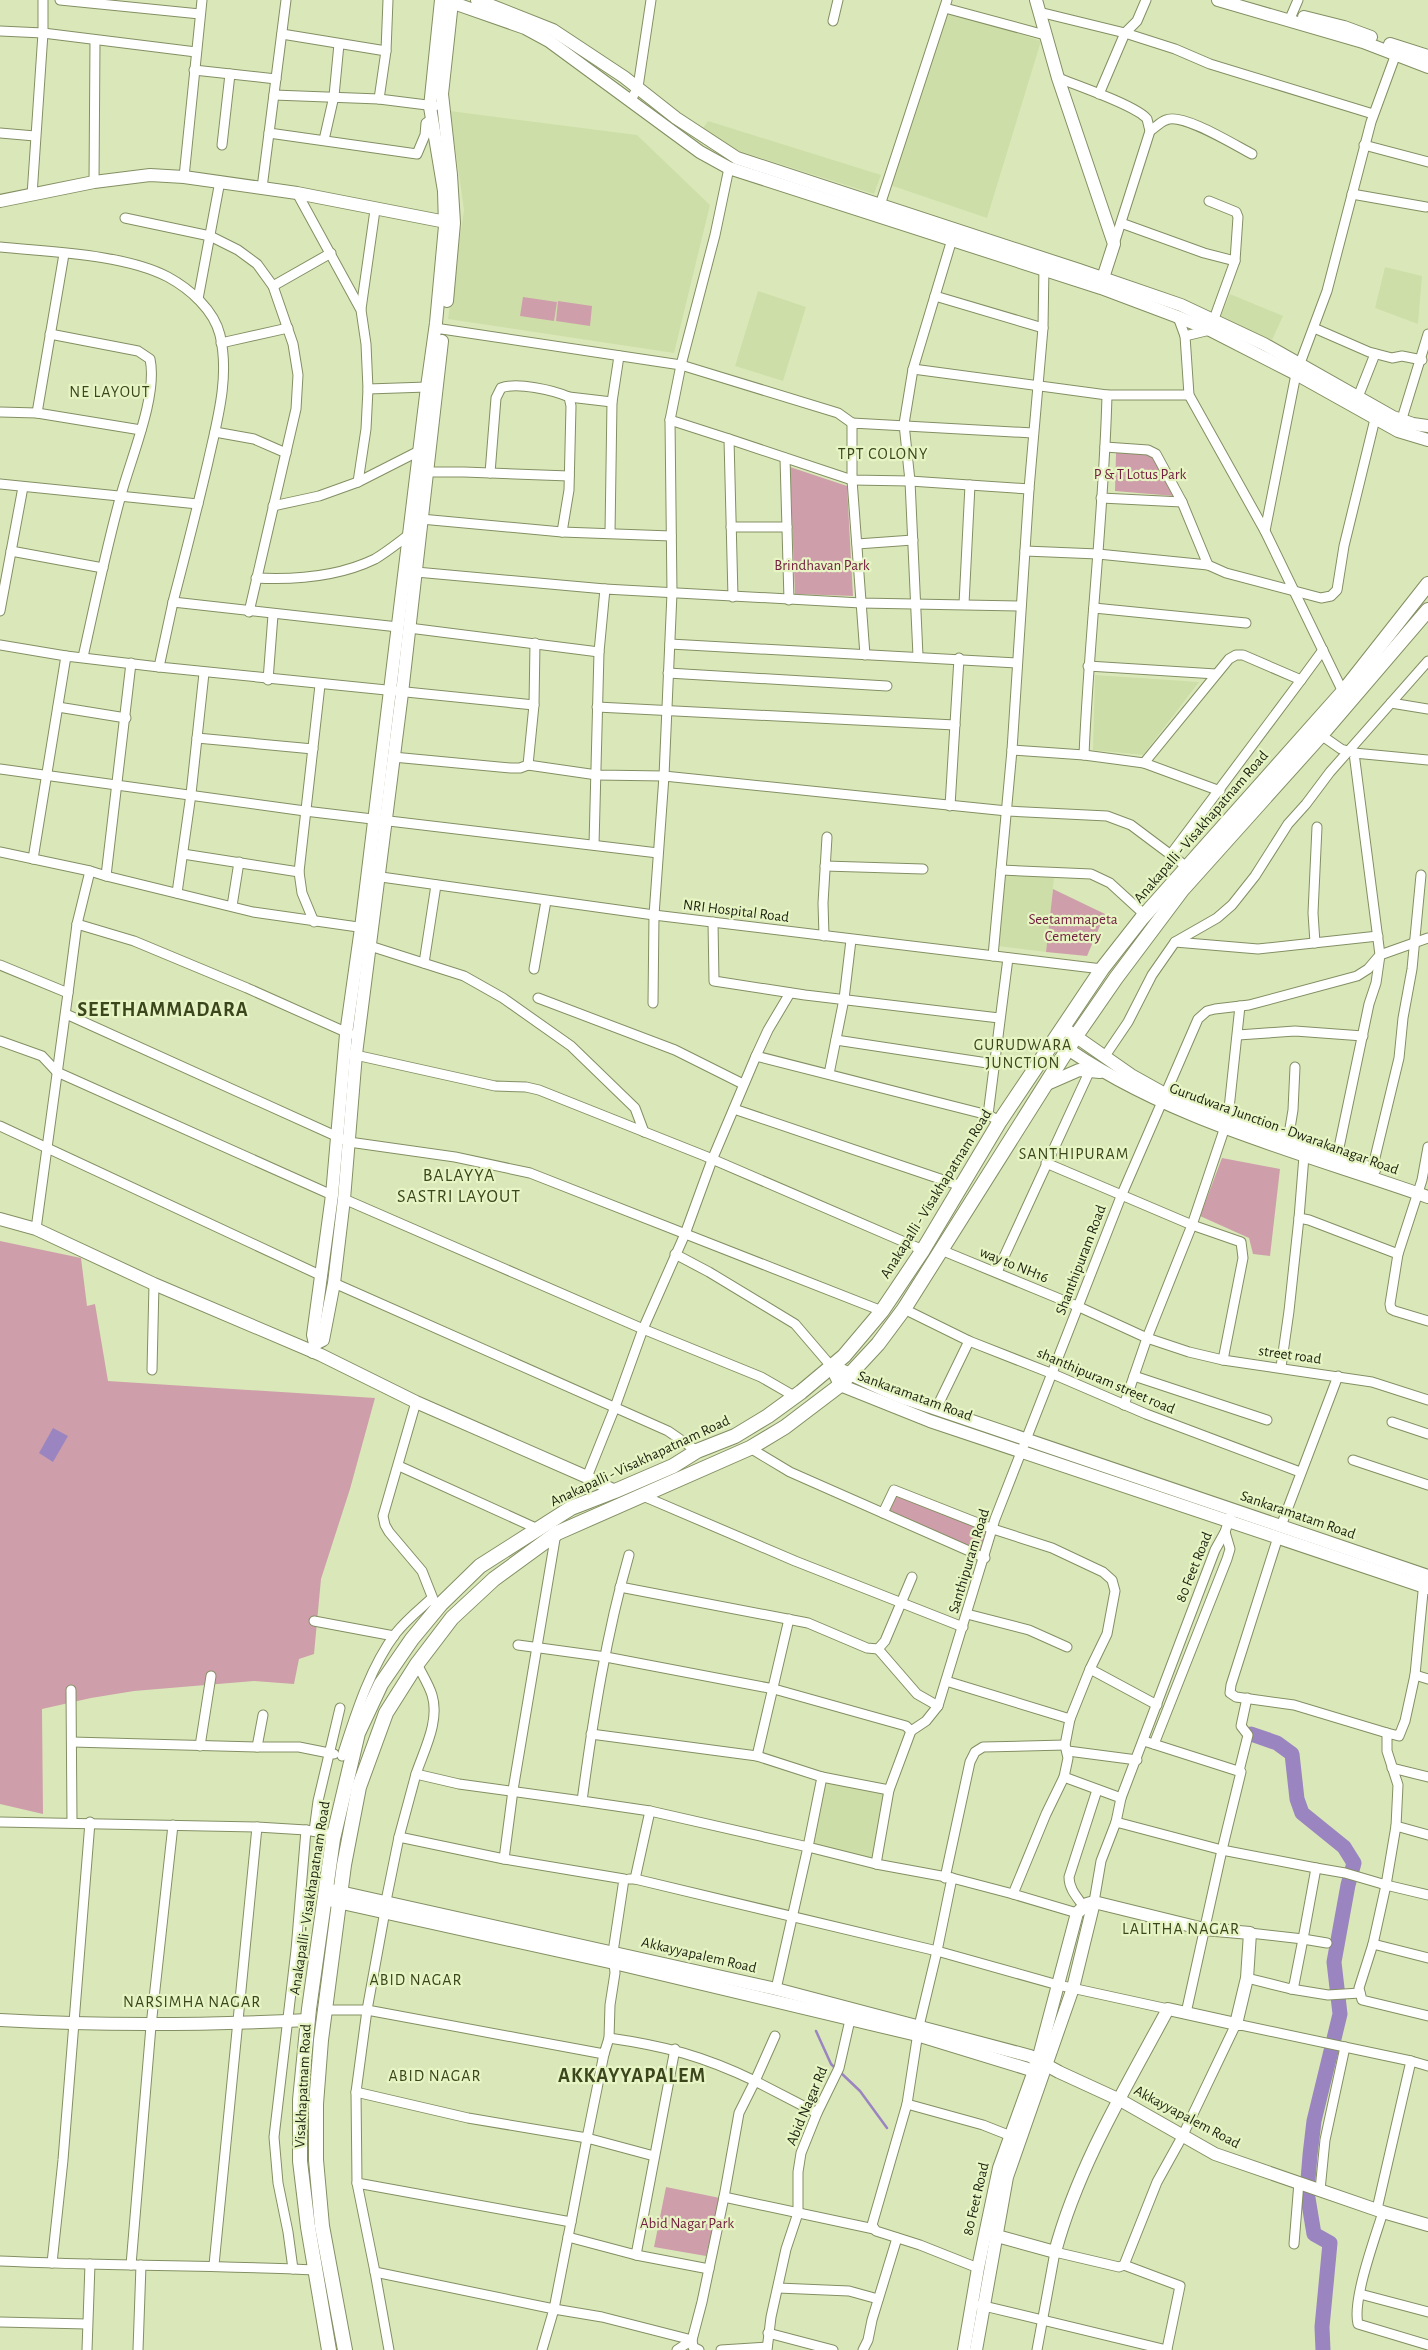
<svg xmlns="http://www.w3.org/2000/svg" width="1428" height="2350" font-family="'Alegreya Sans',sans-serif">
  <rect width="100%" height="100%" fill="#dae8b9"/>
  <g fill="#cedea8">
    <polygon points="946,10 1041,41 987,218 890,185"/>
    <polygon points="450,111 637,135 710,205 674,353 448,319 464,210"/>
    <polygon points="708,121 881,175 874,194 736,150 703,128"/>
    <polygon points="1385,267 1422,276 1418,324 1375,308"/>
    <polygon points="758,291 806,307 783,381 735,366"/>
    <polygon points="1230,294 1283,316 1272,340 1220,318"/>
    <polygon points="1095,675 1199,682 1143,755 1093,750"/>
    <polygon points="1006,872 1054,878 1046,952 998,946"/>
    <polygon points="824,1779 885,1792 874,1860 811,1845"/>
  </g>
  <g fill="#ce9fab">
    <polygon points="523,297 557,302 554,321 520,316"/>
    <polygon points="558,301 592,306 590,326 556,321"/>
    <polygon points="1116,453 1152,454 1174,496 1115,491"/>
    <polygon points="790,467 847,486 853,596 795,594"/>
    <polygon points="1053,889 1105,914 1087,956 1046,952"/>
    <polygon points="1222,1158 1280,1169 1270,1256 1253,1254 1249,1238 1200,1216"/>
    <polygon points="0,1241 81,1258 87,1306 95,1304 108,1381 375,1398 350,1489 321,1579 314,1654 299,1659 294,1684 254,1681 134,1691 91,1698 42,1709 43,1814 0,1804"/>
    <polygon points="894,1490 993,1529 985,1558 883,1513"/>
    <polygon points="666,2187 720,2198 706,2256 654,2247"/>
  </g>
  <polygon fill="#9b85c1" points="53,1428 68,1436 53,1462 39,1453"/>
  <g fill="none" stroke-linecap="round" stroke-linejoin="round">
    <g stroke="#9b85c1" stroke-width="2.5">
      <polyline points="816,2031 831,2064 836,2069"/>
      <polyline points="840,2072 860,2091 887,2128"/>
    </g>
    <polyline stroke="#9b85c1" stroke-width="15" points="1251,1734 1277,1743 1292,1754 1297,1799 1302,1813 1344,1847 1354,1863 1348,1885 1334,1962 1340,2014 1314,2121 1310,2155 1307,2192 1314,2234 1330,2243 1322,2327 1323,2350"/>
    <g stroke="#838f63" stroke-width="11">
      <g id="street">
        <polyline points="60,0 200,14"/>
        <polyline points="945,8 1045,35"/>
        <polyline points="1039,12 1125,33 1175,49 1210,64 1373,114"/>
        <polyline points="833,21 838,0"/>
        <polyline points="1289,21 1298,0"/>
        <polyline points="0,31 43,33 196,52"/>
        <polyline points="282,34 386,51"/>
        <polyline points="194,70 276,79"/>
        <path d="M1058,78C1076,85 1137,106 1147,119L1150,131L1114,244"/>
        <polyline points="1099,94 1125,33 1137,21 1146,0"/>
        <polyline points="274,95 379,99 435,106"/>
        <polyline points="379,99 386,51 388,0"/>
        <polyline points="631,100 638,87 651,0"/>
        <path d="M1150,131C1155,128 1160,122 1166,120C1182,112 1236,146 1252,154"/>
        <polyline points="0,133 35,136"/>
        <polyline points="269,133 417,154 425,135 426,123 432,119"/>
        <polyline points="324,140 334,96 339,44"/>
        <polyline points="222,145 230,74"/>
        <polyline points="1364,145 1428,162"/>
        <polyline points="184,177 202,0"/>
        <polyline points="94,182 95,41"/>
        <polyline points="262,188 286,0"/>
        <polyline points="1352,194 1426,207"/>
        <polyline points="32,195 43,33 43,0"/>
        <polyline points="880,205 947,0"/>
        <polyline points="125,218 210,236 238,250 257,264 273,286 293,344 298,375 296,409 249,612"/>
        <polyline points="1121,223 1204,253 1235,261"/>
        <path d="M0,247C50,252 124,254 168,277C190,289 214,310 220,335C230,377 217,421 208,462C197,509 185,556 173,602"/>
        <polyline points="273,286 331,253"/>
        <polyline points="935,296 1043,328"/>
        <polyline points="198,299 220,181"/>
        <polyline points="361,309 375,210"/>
        <polyline points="1178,317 1185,336 1189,395 1265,531 1343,692"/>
        <polyline points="435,328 681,365 838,413 852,423"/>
        <polyline points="1314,328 1369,352 1392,358 1402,356 1422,360"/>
        <path d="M50,334L138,351L150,359C158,395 131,458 121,495C106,549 95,603 83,657"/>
        <polyline points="1185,336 1210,330 1235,261 1238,217 1236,212 1209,201"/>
        <polyline points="221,343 288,328"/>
        <path d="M913,369L1107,395C1104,515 1089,635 1084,755L1012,750"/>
        <polyline points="368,389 427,387"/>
        <polyline points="1107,395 1189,395"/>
        <polyline points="569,397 612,402"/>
        <polyline points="1358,397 1375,354"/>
        <polyline points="0,412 37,413 141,430"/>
        <polyline points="37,413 64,254"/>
        <polyline points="670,420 729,439 733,597"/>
        <polyline points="1400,425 1428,334"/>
        <polyline points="215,432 254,439 286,453"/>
        <polyline points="729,439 852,480 910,481 1029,489"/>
        <polyline points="1105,447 1148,450 1156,454 1182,502 1208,565"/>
        <polyline points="785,458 789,600"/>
        <polyline points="427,472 464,472 569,476"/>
        <path d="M490,473L496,398L501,388C517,382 553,390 569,397L571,406L569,490L562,532"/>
        <polyline points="358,482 421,450"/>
        <polyline points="0,484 198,504"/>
        <polyline points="1101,498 1182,502"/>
        <polyline points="273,506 319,496 358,482 366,429 368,389 366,344 361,310 297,193"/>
        <polyline points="421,519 562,532 671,536"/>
        <polyline points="731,527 787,527"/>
        <polyline points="1265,531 1296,374 1327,291 1371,122 1397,51"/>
        <polyline points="610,533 612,402 619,356"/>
        <polyline points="857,544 913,540"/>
        <polyline points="11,551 103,568"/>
        <polyline points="1025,551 1098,554 1208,565 1226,573 1321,598 1331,596 1337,590 1344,546 1375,419"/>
        <polyline points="416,572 605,589"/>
        <path d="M256,578C296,580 338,577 375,559C387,552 399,542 410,534"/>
        <polyline points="964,604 970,485"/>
        <polyline points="1094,608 1246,623"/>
        <polyline points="0,611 23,487"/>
        <polyline points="398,627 173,602 159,667 534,705"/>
        <polyline points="409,628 599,652"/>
        <polyline points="670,644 1017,663"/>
        <polyline points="0,645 66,656"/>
        <polyline points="865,655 852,480 852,423 1033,433"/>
        <polyline points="918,656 910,481 904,424 913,369 953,236"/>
        <polyline points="1088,666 1216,674"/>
        <polyline points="668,673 887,686"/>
        <polyline points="268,680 273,615"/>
        <polyline points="1301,680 1323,650"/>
        <polyline points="1391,703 1428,709"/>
        <polyline points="58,707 126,718"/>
        <polyline points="597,707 955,725"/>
        <polyline points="197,738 313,749"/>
        <polyline points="1354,753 1428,760"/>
        <polyline points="1084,755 1144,763 1220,791"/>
        <polyline points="393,757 511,768 520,768 528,765 534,705 535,643"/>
        <polyline points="1144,763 1229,659 1236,655 1243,655 1301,680 1171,854"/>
        <polyline points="528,765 597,775 664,776 1007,811 1107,816 1131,825 1187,867"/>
        <polyline points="0,769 305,811 658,853"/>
        <polyline points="950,806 959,658"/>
        <polyline points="594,845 599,652 605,589 861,603 1021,606"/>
        <polyline points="0,852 90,871 106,876 131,663"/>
        <polyline points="183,854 299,872"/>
        <polyline points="33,859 66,656 159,667"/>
        <polyline points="825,866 923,869"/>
        <polyline points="1001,870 1091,874 1110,883 1145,915"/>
        <polyline points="106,876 253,912 365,928"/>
        <polyline points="374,876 654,915 1102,969"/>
        <polyline points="177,893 191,794 204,673"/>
        <polyline points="232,906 239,862"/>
        <polyline points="314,922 302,893 299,872 320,685"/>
        <polyline points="713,922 714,981 805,995 999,1018"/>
        <polyline points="77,924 134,941 247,988 350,1034"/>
        <polyline points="824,936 823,903 827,837"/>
        <polyline points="1175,942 1258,949 1378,936"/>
        <polyline points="1315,943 1313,913 1317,827"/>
        <polyline points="370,946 464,976 503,998 571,1046 635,1108 644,1132"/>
        <polyline points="993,956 1012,750 1029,489 1043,328 1044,266"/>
        <polyline points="424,963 436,885"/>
        <polyline points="0,965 68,993 36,1229"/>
        <polyline points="534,969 546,901"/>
        <polyline points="68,993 77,924 90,871"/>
        <polyline points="538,998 675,1050 743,1084"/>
        <polyline points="653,1003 654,915 664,776 672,593 670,420 681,365 715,235 729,168"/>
        <polyline points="66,1014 349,1142 455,1157 530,1173 882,1311"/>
        <polyline points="1238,1035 1295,1031 1363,1036"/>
        <polyline points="836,1040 994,1064"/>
        <polyline points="0,1041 42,1056 57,1072 332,1195"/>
        <polyline points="351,1054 495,1086 526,1087 539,1090 705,1156 923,1250"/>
        <polyline points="756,1056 768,1030 790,993"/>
        <polyline points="1105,1056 1128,1022 1152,975 1175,942 1217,918 1232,905 1255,876 1288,824 1306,804 1330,772 1428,661"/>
        <polyline points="829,1074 844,999 851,940"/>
        <polyline points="734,1109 961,1186"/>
        <polyline points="988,1115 1008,958"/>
        <polyline points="1228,1118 1240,1006"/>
        <polyline points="0,1126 322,1276"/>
        <polyline points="1288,1140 1293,1110 1295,1067"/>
        <polyline points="1428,1147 1422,1180 1398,1254 1390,1304 1391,1309 1395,1311 1428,1321"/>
        <polyline points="1337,1157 1369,1004 1376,983 1380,955 1428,938"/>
        <polyline points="1046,1163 1192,1225 1241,1242 1243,1258 1223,1360"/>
        <polyline points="1372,1170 1399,1058 1403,1018 1412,969 1421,875"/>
        <polyline points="344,1199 643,1329 761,1377 794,1396"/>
        <polyline points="1299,1218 1304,1156"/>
        <polyline points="941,1250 1077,1306 1147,1338 1189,1352 1223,1360 1372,1382 1428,1400"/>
        <polyline points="675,1254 709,1272 795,1324 831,1366"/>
        <polyline points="997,1272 1091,1068"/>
        <polyline points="334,1283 668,1431 697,1451"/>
        <polyline points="904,1309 969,1341 1053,1374 1146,1414 1300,1472"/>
        <polyline points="1281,1367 1289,1311 1299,1218 1309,1220 1398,1254"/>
        <polyline points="152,1370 154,1284"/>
        <polyline points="1134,1376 1267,1420"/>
        <polyline points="416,1402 383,1516 385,1525 389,1532 422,1571 437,1609"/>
        <polyline points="1124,1405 1147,1338 1192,1225 1225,1127"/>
        <polyline points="936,1409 969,1341"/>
        <polyline points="1392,1422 1428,1434"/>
        <polyline points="750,1448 790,1472 985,1558"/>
        <polyline points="1353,1460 1428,1485"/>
        <polyline points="399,1466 538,1529"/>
        <polyline points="587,1477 615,1407 643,1329 685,1234 712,1160 756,1056 988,1115 1000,1121"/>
        <polyline points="643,1496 795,1561 963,1627"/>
        <polyline points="883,1513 894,1490 993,1529 1052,1548 1103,1572 1112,1580 1115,1591 1107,1634 1090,1669 1070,1719"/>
        <polyline points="1281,1526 1338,1376"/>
        <polyline points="1278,1537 1231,1685 1230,1693 1236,1697 1294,1705 1387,1733"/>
        <path d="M629,1555C606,1635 593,1719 582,1801L650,1811"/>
        <polyline points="620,1587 808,1623 867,1648 878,1649 885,1641 912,1577"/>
        <polyline points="967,1614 1029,1630 1067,1647"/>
        <polyline points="789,1619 757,1756 822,1777 808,1847 876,1864"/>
        <polyline points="314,1621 394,1636"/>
        <polyline points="518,1645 606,1657 774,1689 906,1726 911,1731"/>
        <polyline points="878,1649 917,1694 938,1706"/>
        <polyline points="1090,1669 1157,1705"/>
        <polyline points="1415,1675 1428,1679"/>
        <polyline points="946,1681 1070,1719 1065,1745 1068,1758 1064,1777 1046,1814 1013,1894 1077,1913"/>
        <polyline points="71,1690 72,1822"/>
        <polyline points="591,1734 757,1756"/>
        <polyline points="1144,1741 1241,1772 1222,1850 1316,1868 1303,1939 1250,1933"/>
        <polyline points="72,1742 257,1747 263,1715"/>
        <polyline points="1154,1744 1227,1559 1230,1549 1225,1532"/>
        <polyline points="200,1746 211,1676"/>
        <polyline points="257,1747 299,1747 334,1754"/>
        <polyline points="1068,1751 1137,1760"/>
        <path d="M342,1756C355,1716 370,1667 396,1633C406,1620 420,1609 432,1598"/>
        <polyline points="1392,1768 1428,1777"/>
        <polyline points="1239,1771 1248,1735 1241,1726 1247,1698"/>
        <path d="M416,1774C424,1750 440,1721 432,1695C429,1685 422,1674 417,1664"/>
        <polyline points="822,1777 889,1790"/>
        <polyline points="1064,1777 1121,1798 1116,1822"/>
        <polyline points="1121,1798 1215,1550 1225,1532 1230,1517"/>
        <polyline points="0,1822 257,1827 306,1830 334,1835"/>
        <polyline points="1396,1826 1398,1785 1387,1751 1387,1733 1399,1736 1405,1721 1415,1675 1423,1592 1427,1582"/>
        <polyline points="314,1831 318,1801 340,1708"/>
        <polyline points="399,1837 416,1774 459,1784 582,1801"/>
        <polyline points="1316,1868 1345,1873 1386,1885 1396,1826 1428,1835"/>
        <polyline points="945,1878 970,1762 975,1752 983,1747 1065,1745"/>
        <polyline points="952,1878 937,1951 1058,1985 1168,2009"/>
        <polyline points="629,1879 635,1879 650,1811 808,1847 776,1989"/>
        <polyline points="635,1879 937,1951 919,2026 907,2104 872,2225 876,2231 920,2245 978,2268"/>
        <polyline points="1013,1894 952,1878 876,1864 889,1790 911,1731 926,1721 938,1706 995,1519 1122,1194 1198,1019 1207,1011 1215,1009 1249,1005 1357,976 1368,969 1380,955 1354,753 1341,749 1321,735"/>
        <polyline points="386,1901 399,1837 504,1859"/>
        <polyline points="1094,1902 1101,1861 1116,1822 1222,1850 1186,2013"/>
        <path d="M1084,1907C1077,1897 1069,1889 1069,1877L1097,1790"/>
        <polyline points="385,1911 367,2010 356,2092 468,2118 587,2138 604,2054"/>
        <polyline points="1373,1944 1386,1885 1428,1895"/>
        <polyline points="1428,1958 1373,1944 1359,1988 1362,2000 1428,2016"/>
        <polyline points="1247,1978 1291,1989 1294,1985 1303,1939 1327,1943"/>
        <polyline points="1291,1989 1328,1995 1360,1993"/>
        <polyline points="324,2010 367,2010 604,2054 609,2038 610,2005 615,1973 613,1952 624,1879 504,1859 513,1790 556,1533"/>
        <path d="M609,2038C665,2046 703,2056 755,2081L775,2036"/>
        <polyline points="356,2092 357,2183 571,2222 587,2138 654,2156"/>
        <polyline points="907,2104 983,2125 1016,2138"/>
        <polyline points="357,2183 375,2272 554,2309 571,2222"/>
        <polyline points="1320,2190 1325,2140 1345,2047"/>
        <polyline points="724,2197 739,2113 755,2081 817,2113"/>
        <polyline points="1377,2209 1411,2061 1428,2066"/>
        <path d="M1383,2212C1375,2238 1352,2300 1358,2324L1428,2345"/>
        <polyline points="568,2237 636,2255 675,2049"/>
        <polyline points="1294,2244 1299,2182"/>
        <polyline points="636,2255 709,2269"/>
        <path d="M0,2261C105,2266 210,2265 316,2270"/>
        <polyline points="52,2263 63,2160 90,1822"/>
        <polyline points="131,2265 151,2026 173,1825"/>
        <polyline points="214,2265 257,1827"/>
        <polyline points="1124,2265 1180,2286 1167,2349"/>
        <polyline points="293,2269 288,2232 278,2183 274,2137 296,1950 306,1830"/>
        <polyline points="375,2272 389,2350"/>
        <polyline points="778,2288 849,2291 878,2299"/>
        <polyline points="1360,2294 1428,2312"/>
        <polyline points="980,2305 1167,2350"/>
        <polyline points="0,2322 87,2324"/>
        <polyline points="768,2333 833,2350"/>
        <polyline points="87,2350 90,2264"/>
        <polyline points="138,2350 141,2265"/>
        <polyline points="542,2350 554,2309 602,2317 692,2340 702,2302 724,2197 874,2229"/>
        <polyline points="677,2350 692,2340 693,2347 699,2350"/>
        <polyline points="721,2350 767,2347"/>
        <polyline points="767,2350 771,2317 786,2249 798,2213 798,2172 801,2153 817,2113 839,2068 850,2020"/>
        <polyline points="863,2350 868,2340 872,2320 897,2238"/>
        <polyline points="1037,2350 1055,2252 1119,2267 1124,2265 1157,2182 1182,2137 1236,2024 1411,2061"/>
      </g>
    </g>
    <g stroke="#838f63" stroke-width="14">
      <g id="secondary">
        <polyline points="445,0 525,28 549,41 700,152 729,168 1101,288 1178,317 1210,330 1296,374 1398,431 1428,440"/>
        <polyline points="477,0 553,30 624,77 676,118 737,158 1079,270 1181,305 1264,344 1393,417 1413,424 1428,426"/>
        <polyline points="1036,0 1058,78 1114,244 1103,278"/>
        <polyline points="1218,0 1363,42 1428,67"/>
        <polyline points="1304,17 1344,27 1371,37"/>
        <polyline points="1390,44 1428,56"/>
        <polyline points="0,201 94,182 150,175 184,177 297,193 451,223"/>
        <polyline points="447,301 454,223 451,175 442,94 452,2"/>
        <polyline points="1068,1031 1131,1075 1165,1094 1374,1170"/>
        <path d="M1055,1040C1165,1120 1301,1152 1428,1197"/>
        <polyline points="1047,1084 1079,1070 1100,1072"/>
        <polyline points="0,1219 36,1229 154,1284 321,1355 416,1402 587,1477 615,1491"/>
        <polyline points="315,1344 323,1340 334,1283 344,1199 356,1054 402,693 442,341"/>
        <polyline points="313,1352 315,1344 313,1335 332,1195 346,1034 361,928 427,387 436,323 445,226 444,191 430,107 441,0"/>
        <polyline points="831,1366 840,1385 930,1421 1428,1588"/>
        <path d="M831,1366C858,1376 882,1391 910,1400L1428,1576"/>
        <polyline points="331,1890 776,1989 1030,2056 1059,2072 1120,2100 1215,2154 1383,2212 1428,2225"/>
        <polyline points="324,1899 614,1963 917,2035 1028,2069 1042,2070"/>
        <path d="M0,2020C103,2026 205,2025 308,2020"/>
        <path d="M964,2350L978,2268L999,2168L1038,2060L1077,1913L1087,1904L1094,1902L1204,1929L1250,1933L1247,1978L1236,2024L1168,2009C1126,2087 1078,2166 1055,2252L997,2236"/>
        <polyline points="976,2350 1007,2177 1073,1988 1094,1902"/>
      </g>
    </g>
    <g stroke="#838f63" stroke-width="16">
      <g id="primary">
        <polyline points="329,2350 308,2227 300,2161 300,2100 309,2009 333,1839 358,1733 381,1684 412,1639 441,1604 480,1566 571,1508 615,1491 673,1466 697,1451 735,1436 768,1416 801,1392 844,1356 882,1311 923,1250 1000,1121 1102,969 1142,918 1343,692 1428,584"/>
        <polyline points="345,2350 322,2226 316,2160 316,2104 321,2040 344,1865 359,1787 386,1713 417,1664 452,1618 494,1579 557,1533 750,1448 785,1427 839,1386 878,1344 904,1309 1078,1033 1116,978 1182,890 1321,735 1428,610"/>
      </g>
    </g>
    <use href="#street" stroke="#fff" stroke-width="9"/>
    <use href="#secondary" stroke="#fff" stroke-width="12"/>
    <use href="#primary" stroke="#fff" stroke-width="14"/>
  </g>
  <g text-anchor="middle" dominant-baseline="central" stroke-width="4.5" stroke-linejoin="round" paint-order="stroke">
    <g font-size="15" fill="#742141" stroke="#e7f5c5">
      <text x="1140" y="474">P &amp; T Lotus Park</text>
      <text x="822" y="565">Brindhavan Park</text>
      <text x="1073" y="919">Seetammapeta<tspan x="1073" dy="17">Cemetery</tspan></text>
      <text x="687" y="2223">Abid Nagar Park</text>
    </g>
    <g font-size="15" fill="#1d2210" stroke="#e7f5c5">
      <text transform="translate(1201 827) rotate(-49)">Anakapalli - Visakhapatnam Road</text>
      <text transform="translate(736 911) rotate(7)">NRI Hospital Road</text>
      <text transform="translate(1284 1129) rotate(20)">Gurudwara Junction - Dwarakanagar Road</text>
      <text transform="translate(936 1194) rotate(-58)">Anakapalli - Visakhapatnam Road</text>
      <text transform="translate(1081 1260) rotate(-69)">Shanthipuram Road</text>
      <text transform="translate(1014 1265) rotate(22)">way to NH16</text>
      <text transform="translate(1290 1355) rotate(8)">street road</text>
      <text transform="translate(1106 1381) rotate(23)">shanthipuram street road</text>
      <text transform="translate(915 1396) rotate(20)">Sankaramatam Road</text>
      <text transform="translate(640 1461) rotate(-25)">Anakapalli - Visakhapatnam Road</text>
      <text transform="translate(1298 1515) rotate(19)">Sankaramatam Road</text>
      <text transform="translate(969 1561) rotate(-73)">Santhipuram Road</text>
      <text transform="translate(1194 1567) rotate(-68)">80 Feet Road</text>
      <text transform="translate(310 1898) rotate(-81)">Anakapalli - Visakhapatnam Road</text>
      <text transform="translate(699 1955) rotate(13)">Akkayyapalem Road</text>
      <text transform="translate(303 2086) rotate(-87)">Visakhapatnam Road</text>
      <text transform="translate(807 2106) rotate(-67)">Abid Nagar Rd</text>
      <text transform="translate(1187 2117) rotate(28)">Akkayyapalem Road</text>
      <text transform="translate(976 2199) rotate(-77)">80 Feet Road</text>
    </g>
    <g font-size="16" letter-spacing="1" fill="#3c461d" stroke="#e7f5c5">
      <text x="110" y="392">NE LAYOUT</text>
      <text x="883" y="454">TPT COLONY</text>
      <text x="1023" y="1045">GURUDWARA<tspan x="1023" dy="18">JUNCTION</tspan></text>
      <text x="1074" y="1154">SANTHIPURAM</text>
      <text x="1181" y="1929">LALITHA NAGAR</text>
      <text x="416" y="1980">ABID NAGAR</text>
      <text x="192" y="2002">NARSIMHA NAGAR</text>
      <text x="435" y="2076">ABID NAGAR</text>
    </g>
    <g font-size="18" letter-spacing="1" fill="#3c461d" stroke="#e7f5c5">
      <text x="459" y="1176">BALAYYA<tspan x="459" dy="21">SASTRI LAYOUT</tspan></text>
    </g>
    <g font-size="20" font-weight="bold" letter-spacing="1" fill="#3c461d" stroke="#e7f5c5">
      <text x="163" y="1010">SEETHAMMADARA</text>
      <text x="632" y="2076">AKKAYYAPALEM</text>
    </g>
  </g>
</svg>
